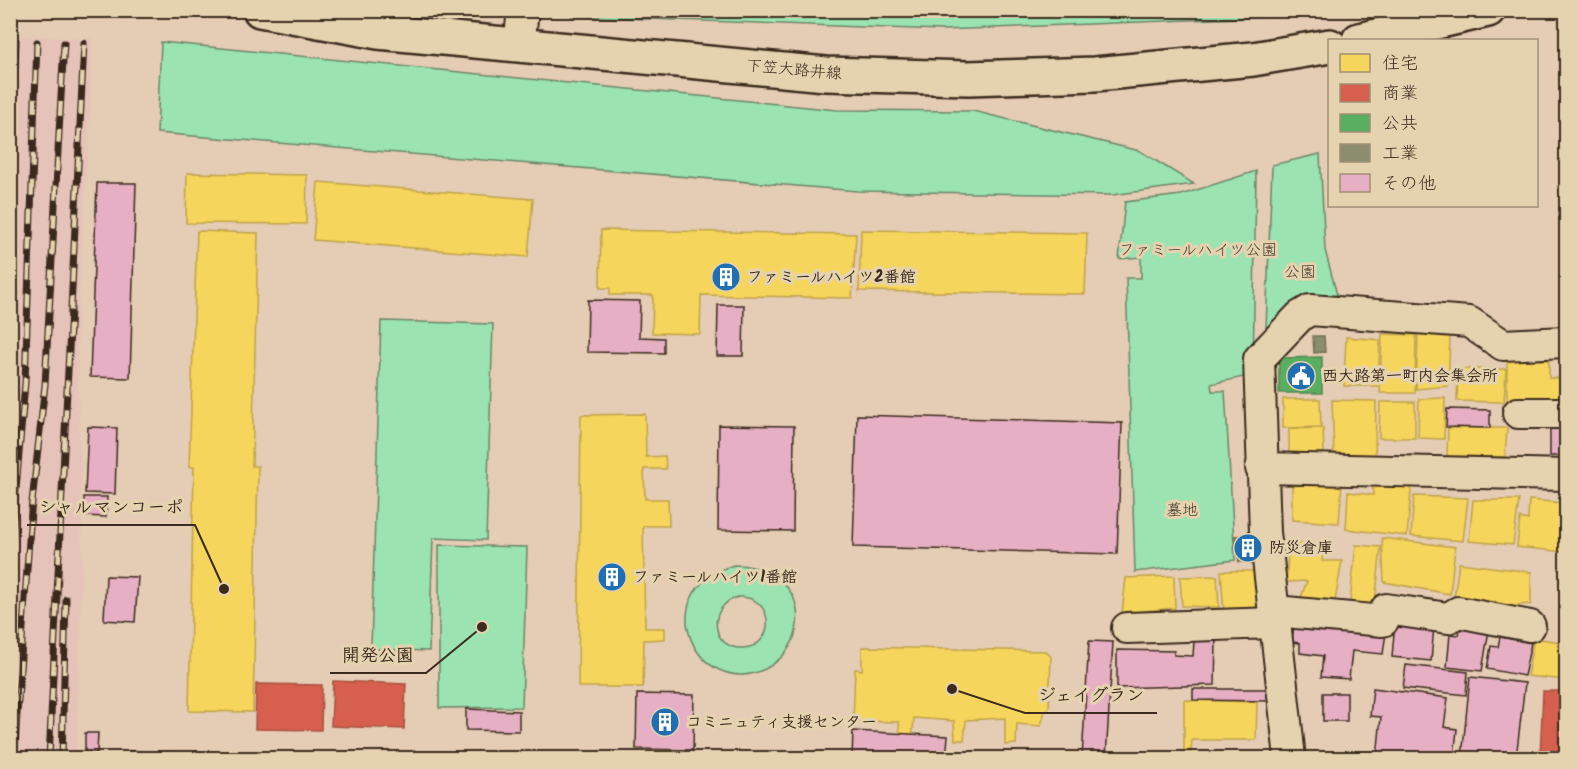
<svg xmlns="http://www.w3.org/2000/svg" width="1577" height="769" font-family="Kalam,'Klee One',sans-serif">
  <rect width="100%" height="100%" fill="#e5ccb4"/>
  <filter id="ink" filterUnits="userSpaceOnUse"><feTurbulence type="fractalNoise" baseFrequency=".0167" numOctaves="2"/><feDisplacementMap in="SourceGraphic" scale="12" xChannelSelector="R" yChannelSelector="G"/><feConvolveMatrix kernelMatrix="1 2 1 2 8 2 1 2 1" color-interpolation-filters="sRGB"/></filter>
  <g filter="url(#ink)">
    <polygon fill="#e5c3b9" points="11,36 92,39 91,94 77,326 82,556 76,758 11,758"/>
    <g fill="#9be3b1" stroke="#6b8668" stroke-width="1.5" fill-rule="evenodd">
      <polygon points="571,11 1262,10 1263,17 942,30 571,16"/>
      <polygon points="161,42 837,110 973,111 1140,151 1194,184 1112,195 857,191 157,133"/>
      <polygon points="1320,154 1325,250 1337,295 1299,302 1266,330 1272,165"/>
      <polygon points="1256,171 1253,375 1211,384 1212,391 1225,391 1235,560 1135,572 1126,278 1141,278 1141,257 1119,259 1125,202 1181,195"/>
      <polygon points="381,321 493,324 486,540 433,538 429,651 371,649"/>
      <polygon points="439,545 527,547 522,707 439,708"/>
      <path d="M734,565C771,565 805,589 796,631C792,648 780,661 765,669C698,701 645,592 734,565ZM738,597C775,595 777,647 743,648C711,650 706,606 738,597Z"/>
    </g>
    <g fill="#f6d55c" stroke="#bea249" stroke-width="1.5">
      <polygon points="187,173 307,175 306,224 186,223"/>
      <polygon points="318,182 533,199 528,257 313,240"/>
      <polygon points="601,230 856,234 852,298 701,295 700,334 652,333 653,295 610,295 610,288 600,288"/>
      <polygon points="861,230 1087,233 1085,294 859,291"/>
      <polygon points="197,231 258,233 252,466 258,466 253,712 189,711 194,467 189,467"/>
      <polygon points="1382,334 1416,335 1415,393 1380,393"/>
      <polygon points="1418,334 1450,337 1448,386 1416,389"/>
      <polygon points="1346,337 1380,340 1378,386 1344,386"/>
      <polygon points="1507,360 1549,360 1549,378 1564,378 1564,401 1507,401"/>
      <polygon points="1458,369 1506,369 1504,402 1457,401"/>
      <polygon points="1445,398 1444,439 1418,438 1419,399"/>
      <polygon points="1283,399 1320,399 1321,427 1283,428"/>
      <polygon points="1332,400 1376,401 1375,457 1334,455"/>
      <polygon points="1380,402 1415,402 1415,438 1379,438"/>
      <polygon points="645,414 646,457 665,456 666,469 644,469 645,499 668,499 669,526 643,526 645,628 665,628 665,639 644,640 643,687 578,687 581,415"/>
      <polygon points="1323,428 1324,455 1289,456 1289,429"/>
      <polygon points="1448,428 1507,428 1505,457 1447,456"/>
      <polygon points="1373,478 1412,481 1407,536 1346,529 1348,492 1373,495"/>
      <polygon points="1342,482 1339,523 1292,520 1292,486"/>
      <polygon points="1414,496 1468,498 1463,541 1411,536"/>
      <polygon points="1473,500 1519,500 1513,545 1469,541"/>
      <polygon points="1529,500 1566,503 1565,552 1517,547 1520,518 1528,520"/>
      <polygon points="1382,538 1455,547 1450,594 1384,582"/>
      <polygon points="1289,543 1324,545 1322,561 1342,561 1335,601 1300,600 1307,581 1286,582"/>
      <polygon points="1356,545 1381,547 1374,614 1349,612"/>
      <polygon points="1459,563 1531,572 1531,604 1518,605 1517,616 1453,605"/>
      <polygon points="1221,571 1261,571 1266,608 1224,614"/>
      <polygon points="1174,576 1175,608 1122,613 1126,578"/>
      <polygon points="1217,576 1219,607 1182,606 1180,577"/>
      <polygon points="1534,638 1566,643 1566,680 1527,676"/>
      <polygon points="862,647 1046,651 1051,657 1049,708 1045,710 1041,726 1017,724 1016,744 1005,745 1005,718 966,720 964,740 955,740 954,721 914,718 912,739 900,739 899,722 853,721 855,669 862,670"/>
      <polygon points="1184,700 1257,702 1256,740 1192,740 1191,752 1184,752"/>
    </g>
    <g fill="#d6604d" stroke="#a8503f" stroke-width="1.5">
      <polygon points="333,681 406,684 404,729 331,726"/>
      <polygon points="256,684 322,685 321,730 255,729"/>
      <polygon points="1543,691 1566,691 1566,758 1540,758"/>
    </g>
    <polygon fill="#5aae61" stroke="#51864d" stroke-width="1.5" points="1322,357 1322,393 1279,393 1279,358"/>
    <g fill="#8c8c6e" stroke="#746f56" stroke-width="1.5">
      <polygon points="1313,336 1324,336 1325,352 1314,353"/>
      <polygon points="1259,535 1260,560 1239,562 1234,536"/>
    </g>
    <g fill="#e6afc4" stroke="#3b2a1e" stroke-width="1.5">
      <polygon points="97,183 136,183 130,378 90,377"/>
      <polygon points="588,300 640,301 639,337 664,338 664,353 587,352"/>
      <polygon points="718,305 744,305 743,356 717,356"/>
      <polygon points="1447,409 1490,410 1490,428 1446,427"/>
      <polygon points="857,415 1122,423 1117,554 853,547"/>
      <polygon points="719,425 794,426 793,531 718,530"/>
      <polygon points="1550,425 1566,426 1566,456 1550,456"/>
      <polygon points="88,427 117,428 115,494 85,493"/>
      <polygon points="84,497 107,497 106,517 84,516"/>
      <polygon points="106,576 138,577 135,622 104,620"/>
      <polygon points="1395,621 1434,626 1431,661 1392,657"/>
      <polygon points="1294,624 1387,625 1383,654 1352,651 1349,679 1321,677 1323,656 1300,653 1300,643 1292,642"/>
      <polygon points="1461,624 1489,630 1482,671 1447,667 1450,634 1459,635"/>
      <polygon points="1500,637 1531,643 1524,676 1487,669 1491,646 1498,647"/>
      <polygon points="1089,641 1113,642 1106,758 1082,758"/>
      <polygon points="1194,641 1216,641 1215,685 1117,688 1117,650 1174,651 1174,655 1193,656"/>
      <polygon points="1406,665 1468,672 1466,695 1403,688"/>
      <polygon points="1470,677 1525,683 1516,758 1462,758"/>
      <polygon points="1373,688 1448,698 1444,727 1457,729 1454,758 1422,754 1421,758 1377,758 1381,717 1370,716"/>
      <polygon points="1193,689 1270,689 1270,701 1193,700"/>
      <rect x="1323" y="693" width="24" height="28"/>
      <polygon points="637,694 694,695 693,750 636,749"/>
      <polygon points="466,709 519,711 519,731 466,730"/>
      <polygon points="853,731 948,736 946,758 852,758"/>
      <polygon points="85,733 98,733 97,753 85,753"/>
      <polygon points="129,751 295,756 295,758 129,758"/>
    </g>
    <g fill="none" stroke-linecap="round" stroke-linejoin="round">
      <g stroke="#3b2a1e" stroke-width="34">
        <g id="minor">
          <polyline points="378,32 380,10"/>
          <polyline points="519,46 523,10"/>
          <polyline points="1518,413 1566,413"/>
          <polyline points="1261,468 1566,475"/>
          <polyline points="1275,611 1383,621 1386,609 1448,618 1458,612 1530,626"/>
          <polyline points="1127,628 1274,623"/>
          <polyline points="1290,758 1265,532 1259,359 1300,316 1310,310 1469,322 1503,345 1566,342"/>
        </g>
      </g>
      <g stroke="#3b2a1e" stroke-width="38">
        <g id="major">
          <polyline points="260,10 378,32 826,74 968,78 1095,74 1253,59 1330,46"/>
          <polyline points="1359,40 1488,10"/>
        </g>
      </g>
      <use href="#minor" stroke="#e5d3b0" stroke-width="30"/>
      <use href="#major" stroke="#e5d3b0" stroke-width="33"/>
      <g stroke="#3b2a1e" stroke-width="7">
        <g id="rail">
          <polyline points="10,161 16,41"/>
          <polyline points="10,559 25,383 37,42"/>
          <polyline points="14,758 31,511 45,385 64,43"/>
          <polyline points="49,758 84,43"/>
          <polyline points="62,758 66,599"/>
        </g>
      </g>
      <use href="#rail" stroke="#e5d3b0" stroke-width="4.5" stroke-dasharray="14" stroke-linecap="butt"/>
    </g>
  </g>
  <defs>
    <g id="building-disc" transform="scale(1.5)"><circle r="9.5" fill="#1f6fb2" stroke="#e5d3b0"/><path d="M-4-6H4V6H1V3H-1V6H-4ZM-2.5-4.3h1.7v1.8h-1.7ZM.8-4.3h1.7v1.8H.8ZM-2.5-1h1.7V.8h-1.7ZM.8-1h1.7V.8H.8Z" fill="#fff"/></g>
    <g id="civic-disc" transform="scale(1.5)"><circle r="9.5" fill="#1f6fb2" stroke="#e5d3b0"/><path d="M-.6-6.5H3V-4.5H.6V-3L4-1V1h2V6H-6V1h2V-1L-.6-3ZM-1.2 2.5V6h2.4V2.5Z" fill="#fff"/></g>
  </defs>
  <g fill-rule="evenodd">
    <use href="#building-disc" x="726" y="277"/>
    <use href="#civic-disc" x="1301" y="376"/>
    <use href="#building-disc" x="1248" y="548"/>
    <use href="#building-disc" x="612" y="577"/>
    <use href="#building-disc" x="665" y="722"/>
  </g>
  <g text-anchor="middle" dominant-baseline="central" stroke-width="6" stroke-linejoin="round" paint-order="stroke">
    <g font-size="16" fill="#3b2a1e" stroke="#e5d3b0">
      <text transform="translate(794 70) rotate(5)">下笠大路井線</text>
    </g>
    <g font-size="16" fill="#453c2d" stroke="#e5d3b0">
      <text x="1198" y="250">ファミールハイツ公園</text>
      <text x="1300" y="272">公園</text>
      <text x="1182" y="510">墓地</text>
    </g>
    <g font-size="16" font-weight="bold" fill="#3b2a1e" stroke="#e5d3b0" text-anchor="start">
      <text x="747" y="277">ファミールハイツ2番館</text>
      <text x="1322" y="376">西大路第一町内会集会所</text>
      <text x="1269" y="548">防災倉庫</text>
      <text x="633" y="577">ファミールハイツ1番館</text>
      <text x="686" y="722">コミニュティ支援センター</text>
    </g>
  </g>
  <path fill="none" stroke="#3b2a1e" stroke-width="2" d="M224 589L195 525H27M482 627L426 673H330M952 689L1025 713H1157"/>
  <g fill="#3b2a1e" stroke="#e5d3b0" stroke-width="2">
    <circle cx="224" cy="589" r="6"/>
    <circle cx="482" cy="627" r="6"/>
    <circle cx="952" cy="689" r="6"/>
  </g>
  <g font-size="18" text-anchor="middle" font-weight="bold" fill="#3b2a1e" stroke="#e5d3b0" stroke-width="6" stroke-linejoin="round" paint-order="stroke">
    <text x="111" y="513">シャルマンコーポ</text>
    <text x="378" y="661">開発公園</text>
    <text x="1091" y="701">ジェイグラン</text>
  </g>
  <rect width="1577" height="769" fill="none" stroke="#e5d3b0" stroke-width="36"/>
  <rect x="18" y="18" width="1541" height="733" fill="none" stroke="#3b2a1e" stroke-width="2" filter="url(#ink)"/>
  <rect x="1328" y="39" width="210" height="168" fill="#e5d3b0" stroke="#a18f76" stroke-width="1.5"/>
  <rect x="1340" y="54" width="30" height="18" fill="#f6d55c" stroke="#a18f76" stroke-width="1.5"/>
  <text x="1382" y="69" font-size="18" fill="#3b2a1e">住宅</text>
  <rect x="1340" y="84" width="30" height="18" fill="#d6604d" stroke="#a18f76" stroke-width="1.5"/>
  <text x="1382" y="99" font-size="18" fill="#3b2a1e">商業</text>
  <rect x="1340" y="114" width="30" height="18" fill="#5aae61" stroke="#a18f76" stroke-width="1.5"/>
  <text x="1382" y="129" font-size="18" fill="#3b2a1e">公共</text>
  <rect x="1340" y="144" width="30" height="18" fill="#8c8c6e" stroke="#a18f76" stroke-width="1.5"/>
  <text x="1382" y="159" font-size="18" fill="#3b2a1e">工業</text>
  <rect x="1340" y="174" width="30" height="18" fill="#e6afc4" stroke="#a18f76" stroke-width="1.5"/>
  <text x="1382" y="189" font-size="18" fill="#3b2a1e">その他</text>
</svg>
